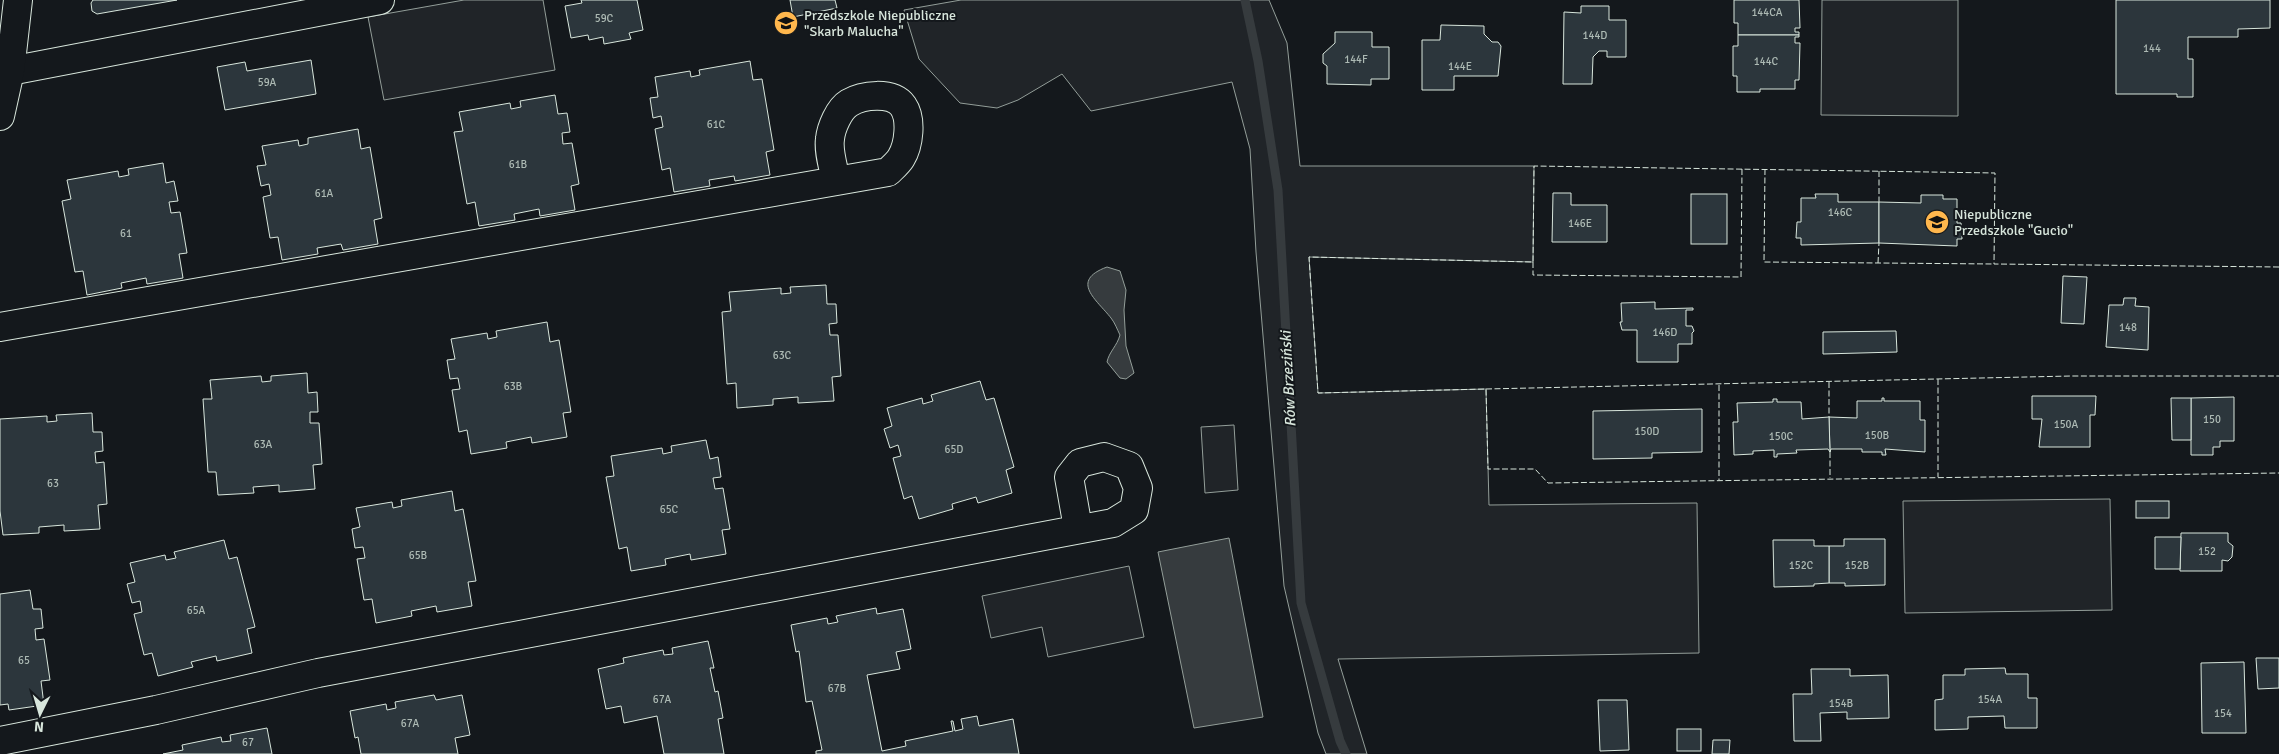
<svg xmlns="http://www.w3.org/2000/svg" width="2279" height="754" font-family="Signika,sans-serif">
  <rect width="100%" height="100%" fill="#14181c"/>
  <g fill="#202428" stroke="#939e99">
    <polygon points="464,0 543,0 555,70 384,100 368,17"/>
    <polygon points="961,0 1269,0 1287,43 1300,166 1534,166 1533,262 1309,257 1318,393 1486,389 1489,505 1697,503 1699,653 1338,659 1367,754 1326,754 1318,733 1284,586 1256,252 1250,149 1232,82 1091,111 1062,74 1018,100 997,108 960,103 919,59 904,10"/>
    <polygon points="1822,0 1958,0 1958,116 1821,115"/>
    <polygon points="1234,425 1238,490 1205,493 1201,427"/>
    <polygon points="2110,499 2112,610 1905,613 1903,501"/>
    <polygon points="1129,566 1144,637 1048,657 1042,627 991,638 982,596"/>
  </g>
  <g fill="#363b3e" stroke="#939e99">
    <path d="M1107,267L1120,271L1126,290L1124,310L1126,346L1134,373L1126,379L1120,378L1107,362C1109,352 1117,346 1120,335C1117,329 1115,323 1111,318C1097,300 1069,281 1107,267Z"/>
    <polygon points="1229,538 1263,717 1194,728 1158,552"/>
  </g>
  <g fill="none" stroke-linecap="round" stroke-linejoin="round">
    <polyline stroke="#363b3e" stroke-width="9" points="1245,0 1258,61 1278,190 1301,603 1340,741 1346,754"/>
  </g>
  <g fill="#2c363c" stroke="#d8e6dc">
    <polygon points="93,0 177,0 97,14 92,11 91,3"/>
    <polygon points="581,0 637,0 643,30 629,33 631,39 604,44 603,37 589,40 588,35 571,38 565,6 582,3"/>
    <polygon points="790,0 835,0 837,8 793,17"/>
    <polygon points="1734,0 1799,0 1800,28 1795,28 1795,32 1799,32 1799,35 1738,35 1738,23 1734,23"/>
    <polygon points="2116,0 2270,0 2270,28 2238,29 2238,37 2188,37 2188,59 2193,59 2193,97 2177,97 2177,94 2116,94"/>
    <polygon points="1581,6 1609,6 1609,20 1626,20 1626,57 1607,57 1607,51 1599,51 1593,57 1592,84 1563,84 1564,12 1581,13"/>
    <polygon points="1441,25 1484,26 1484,34 1492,42 1498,42 1501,46 1498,76 1454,76 1454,90 1422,90 1422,40 1440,40"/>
    <polygon points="1335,32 1372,32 1372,47 1389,47 1389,79 1371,79 1371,85 1327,84 1327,66 1323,63 1323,54 1335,43"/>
    <polygon points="1738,35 1799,35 1799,37 1795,37 1795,43 1800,43 1799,80 1795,80 1795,89 1760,89 1760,92 1737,92 1737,76 1733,76 1733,46 1738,46"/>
    <polygon points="311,60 316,94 225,110 217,67 245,62 247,71"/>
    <polygon points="750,61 753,80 762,79 774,150 766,152 770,175 735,181 734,176 709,180 710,186 674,192 670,168 662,170 655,129 663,127 661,116 653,118 650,98 658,97 655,77 690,71 691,77 700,75 699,70"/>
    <polygon points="555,95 558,114 567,113 570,132 562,133 563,144 572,143 579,184 571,186 575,210 540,216 539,209 514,214 515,220 479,226 475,202 467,204 454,132 463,131 459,112 510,103 511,109 521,107 520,101"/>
    <polygon points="358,129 361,149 370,147 382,218 374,220 378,244 343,250 341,244 317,248 318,254 282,260 278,237 270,238 263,197 271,195 269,184 261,186 257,166 266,165 262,146 298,140 299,146 308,144 308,138"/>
    <polygon points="163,163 166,183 174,181 178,201 169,202 171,213 180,212 187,253 179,254 183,278 147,284 146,278 121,283 122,288 87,295 83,271 75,272 62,201 71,199 67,180 118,171 119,177 129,175 128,169"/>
    <polygon points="1553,193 1571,193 1571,205 1607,205 1607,242 1552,242"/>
    <rect x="1691" y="194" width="36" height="50"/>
    <polygon points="1815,194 1838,194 1838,202 1879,202 1879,243 1801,245 1801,238 1796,238 1797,222 1801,222 1801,198 1816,198"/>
    <polygon points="1921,195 1943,195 1943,199 1957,199 1957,223 1961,223 1962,239 1957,239 1957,246 1879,243 1879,202 1921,203"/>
    <polygon points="2063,276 2087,277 2084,324 2061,323"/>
    <polygon points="826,285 827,304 836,304 837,323 829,324 830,335 838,335 841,376 832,377 834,401 798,403 798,397 773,399 773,405 737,408 736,383 727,384 722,312 731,311 729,292 781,288 781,294 791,293 790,287"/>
    <polygon points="2124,298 2136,298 2135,306 2149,307 2148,350 2106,347 2109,305 2123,305"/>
    <polygon points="1655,302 1655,309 1693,308 1693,310 1686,310 1686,326 1692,326 1694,331 1692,333 1692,344 1678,344 1678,362 1637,362 1637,330 1622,330 1620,322 1622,322 1621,303"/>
    <polygon points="547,322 550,342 559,340 571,412 563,413 567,437 532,443 531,437 506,442 507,448 471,454 467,430 459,432 452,390 460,389 458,378 450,379 447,360 455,359 451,339 487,333 488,339 497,337 496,331"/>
    <polygon points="1896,331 1897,352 1823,354 1823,332"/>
    <polygon points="307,373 308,393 317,392 318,412 310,412 310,423 319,423 322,464 313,465 315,489 279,492 279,485 253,487 254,493 218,495 216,472 208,472 203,399 212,399 210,380 261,376 262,382 271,381 271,376"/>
    <polygon points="980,381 986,400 994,398 1014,467 1006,470 1012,493 978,503 976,497 952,504 953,509 919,519 912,496 904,499 893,458 901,456 898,445 890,448 884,429 892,426 887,408 922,398 923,404 933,401 931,395"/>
    <polygon points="2032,396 2096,396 2095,415 2090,415 2090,447 2039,447 2042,419 2032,419"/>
    <polygon points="2234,397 2234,441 2220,441 2220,447 2213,447 2213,455 2191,455 2191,398"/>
    <polygon points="1882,398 1884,398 1884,401 1920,401 1920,420 1925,420 1925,452 1885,449 1886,455 1882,455 1882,452 1862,452 1862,449 1831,449 1830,452 1829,417 1857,418 1857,401 1882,401"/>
    <polygon points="2171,398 2191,398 2191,440 2172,440"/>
    <polygon points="1773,399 1777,399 1777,402 1801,402 1802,419 1829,417 1830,452 1828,449 1796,450 1797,453 1777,454 1777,457 1774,457 1774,450 1753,451 1753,454 1734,455 1733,422 1738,422 1737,403 1773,402"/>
    <polygon points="1702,409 1702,452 1652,453 1652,458 1593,459 1593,411"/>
    <polygon points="92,413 93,432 102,432 103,451 95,452 96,463 104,462 107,504 98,505 100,529 64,531 64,525 39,527 39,533 3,535 0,511 0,419 47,416 47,422 57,421 56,415"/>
    <polygon points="706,440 710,459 718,457 721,477 713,478 715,489 723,488 730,529 722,530 726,554 691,560 690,554 665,559 666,565 631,571 627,547 619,549 606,477 614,476 611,456 662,448 663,454 672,452 671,446"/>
    <polygon points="452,491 455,511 463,509 476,581 468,582 472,606 437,612 436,606 411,611 412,616 376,623 372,599 364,600 357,559 365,558 363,547 355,548 352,529 360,527 356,508 392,502 393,508 402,506 401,500"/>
    <rect x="2136" y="501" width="33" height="17"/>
    <polygon points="2181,533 2228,533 2228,542 2233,546 2232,557 2228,561 2222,560 2222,571 2180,571"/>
    <polygon points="2155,537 2181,537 2180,569 2155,569"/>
    <polygon points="1844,539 1885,539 1885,585 1845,586 1845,583 1829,583 1829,546 1844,546"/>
    <polygon points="224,540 229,559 237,557 255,627 247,629 252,653 217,661 216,656 191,662 193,667 158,676 152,653 144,655 134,614 142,612 140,601 132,603 127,584 135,582 130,563 165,555 166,560 176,558 174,552"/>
    <polygon points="1773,540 1814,540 1814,546 1829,546 1829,583 1814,584 1814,586 1774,587"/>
    <polygon points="30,590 33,609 41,609 43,628 35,629 36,640 44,639 50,680 41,681 44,705 9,710 8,704 0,705 0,594"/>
    <polygon points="876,608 877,614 903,609 911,649 896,652 900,669 867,675 882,751 906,746 905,741 953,731 951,721 953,721 955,731 963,729 961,719 977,716 979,726 1013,719 1019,754 816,754 816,751 822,750 812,701 806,702 799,651 796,652 791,625 827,618 828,624 838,622 836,616"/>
    <polygon points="708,641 714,668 710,668 715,692 718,691 723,718 718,719 724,754 664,754 657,716 624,723 621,706 606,709 598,669 624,663 623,658 663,650 664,655 673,654 672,648"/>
    <polygon points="2256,658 2279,658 2279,688 2258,689"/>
    <polygon points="2244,662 2246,733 2202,733 2201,663"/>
    <polygon points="2005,668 2006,674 2028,674 2028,698 2037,698 2037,728 2005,728 2004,716 1968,717 1968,729 1935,730 1935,700 1943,699 1943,675 1965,675 1965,669"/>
    <polygon points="1811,669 1850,669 1850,676 1888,675 1889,718 1847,719 1847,712 1820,713 1821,741 1794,741 1793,694 1812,694"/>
    <polygon points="434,695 436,700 462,695 470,735 455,738 458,754 361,754 358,737 355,738 350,711 386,704 387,710 396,708 395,702"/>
    <polygon points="1598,700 1627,700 1629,750 1600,751"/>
    <polygon points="267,728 272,754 163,754 183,750 182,745 221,737 222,742 231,741 230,735"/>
    <rect x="1677" y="729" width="24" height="22"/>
    <polygon points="1713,740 1730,740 1729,754 1712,754"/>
  </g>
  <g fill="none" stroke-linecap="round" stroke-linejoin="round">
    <g stroke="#d8e6dc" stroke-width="30">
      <g id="minor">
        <polyline points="10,71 380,0"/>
        <polyline points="0,116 10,71 18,0"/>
        <path d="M0,327L888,172C892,168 898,163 901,158C909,145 912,119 903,106C892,91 862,95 849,103C839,109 831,128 830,139C828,152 834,169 836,181"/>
        <polyline points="0,741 156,710 318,673 1113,523 1134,510 1138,488 1129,466 1104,457 1080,463 1069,477 1078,528"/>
      </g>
    </g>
    <use href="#minor" stroke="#14181c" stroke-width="28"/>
    <g stroke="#d8e6dc" stroke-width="1" stroke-dasharray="6 2.5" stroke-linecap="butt">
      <polyline points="1765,169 1764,262 1994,264"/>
      <polyline points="1879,171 1879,202"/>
      <polyline points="1533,262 1533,275 1741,277 1742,169"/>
      <polyline points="1878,263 1879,243"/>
      <polyline points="2279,267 1994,264 1995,173 1534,166 1533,262 1309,257 1318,393 1486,389 1488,469 1535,469 1548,483 2279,473"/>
      <polyline points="1938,379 1938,477"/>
      <polyline points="1829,382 1829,417"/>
      <polyline points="1719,385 1719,480"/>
      <polyline points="1486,389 2071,376 2279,376"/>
      <polyline points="1830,452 1830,478"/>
    </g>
  </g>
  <defs>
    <g id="school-disc" transform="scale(1.25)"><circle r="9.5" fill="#ffb74d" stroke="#14181c"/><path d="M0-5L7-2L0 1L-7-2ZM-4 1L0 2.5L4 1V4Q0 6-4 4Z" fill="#111"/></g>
  </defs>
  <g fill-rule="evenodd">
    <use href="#school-disc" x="786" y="23"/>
    <use href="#school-disc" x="1937" y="222"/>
  </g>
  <g text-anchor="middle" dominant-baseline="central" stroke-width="4" stroke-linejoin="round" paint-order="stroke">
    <g font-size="11" fill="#adbab4">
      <text x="1767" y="12">144CA</text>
      <text x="604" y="18">59C</text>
      <text x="1595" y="35">144D</text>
      <text x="2152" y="48">144</text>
      <text x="1356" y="59">144F</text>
      <text x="1766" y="61">144C</text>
      <text x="1460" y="66">144E</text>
      <text x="267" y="82">59A</text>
      <text x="716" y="124">61C</text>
      <text x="518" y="164">61B</text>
      <text x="324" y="193">61A</text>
      <text x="1840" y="212">146C</text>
      <text x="1580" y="223">146E</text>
      <text x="126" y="233">61</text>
      <text x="2128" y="327">148</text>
      <text x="1665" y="332">146D</text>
      <text x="782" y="355">63C</text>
      <text x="513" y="386">63B</text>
      <text x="2212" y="419">150</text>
      <text x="2066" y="424">150A</text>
      <text x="1647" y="431">150D</text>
      <text x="1877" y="435">150B</text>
      <text x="1781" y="436">150C</text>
      <text x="263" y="444">63A</text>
      <text x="954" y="449">65D</text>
      <text x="53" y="483">63</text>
      <text x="669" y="509">65C</text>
      <text x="2207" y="551">152</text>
      <text x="418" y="555">65B</text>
      <text x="1801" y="565">152C</text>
      <text x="1857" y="565">152B</text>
      <text x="196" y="610">65A</text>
      <text x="24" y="660">65</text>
      <text x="837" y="688">67B</text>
      <text x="662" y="699">67A</text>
      <text x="1990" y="699">154A</text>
      <text x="1841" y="703">154B</text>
      <text x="2223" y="713">154</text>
      <text x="410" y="723">67A</text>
      <text x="248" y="742">67</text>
    </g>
    <g font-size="14" fill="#d8e6dc" stroke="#14181c" text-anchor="start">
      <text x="804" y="15">Przedszkole Niepubliczne<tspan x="804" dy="16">"Skarb Malucha"</tspan></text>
      <text x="1954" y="214">Niepubliczne<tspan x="1954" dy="16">Przedszkole "Gucio"</tspan></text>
    </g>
    <g font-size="15" font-style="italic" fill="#d8e6dc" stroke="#14181c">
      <text transform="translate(1288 379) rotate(-93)">Rów Brzeziński</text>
    </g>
  </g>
  <g transform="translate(40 714) rotate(185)" stroke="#14181c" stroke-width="4" paint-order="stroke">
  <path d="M0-4L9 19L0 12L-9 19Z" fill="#d8e6dc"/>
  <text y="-8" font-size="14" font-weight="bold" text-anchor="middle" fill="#d8e6dc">N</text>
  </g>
</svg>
